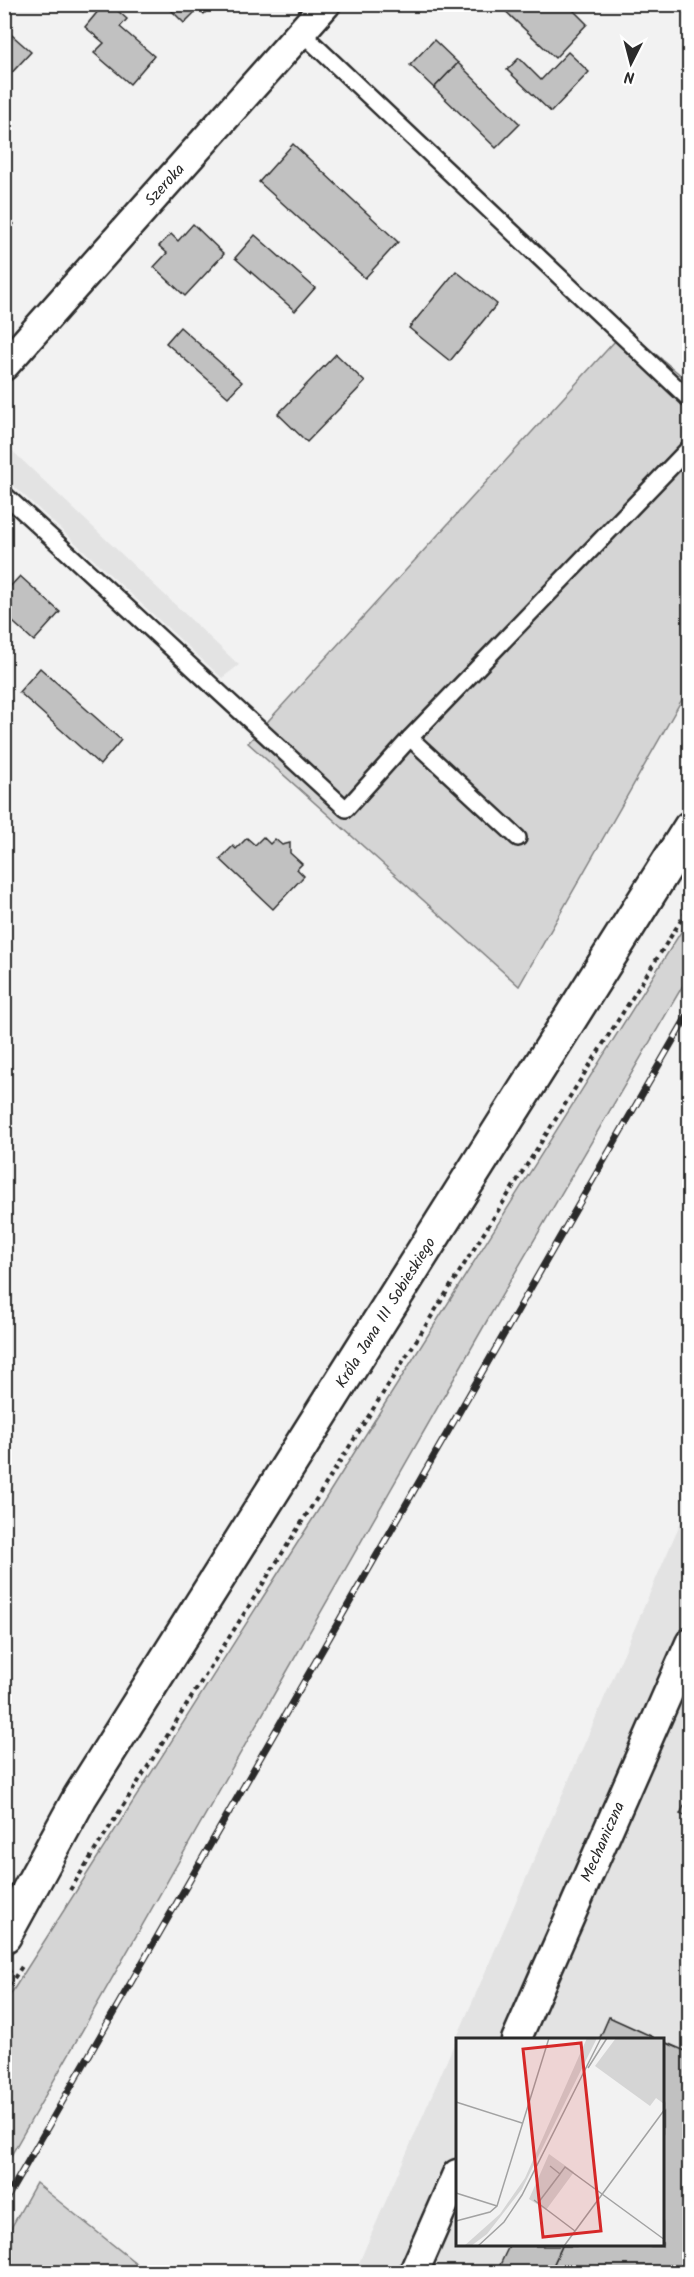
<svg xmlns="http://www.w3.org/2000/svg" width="694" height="2277" font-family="Kalam,sans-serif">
  <rect width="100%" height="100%" fill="#f2f2f2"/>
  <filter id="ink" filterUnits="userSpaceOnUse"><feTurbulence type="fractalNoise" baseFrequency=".0167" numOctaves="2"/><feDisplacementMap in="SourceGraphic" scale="12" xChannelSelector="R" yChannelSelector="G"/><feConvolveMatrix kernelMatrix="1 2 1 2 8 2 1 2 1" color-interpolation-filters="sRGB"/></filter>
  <g filter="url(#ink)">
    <g fill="#e3e3e3" fill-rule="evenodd">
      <polygon points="4,444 5,444 239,665 222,678 5,478"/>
      <path d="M689,1503V2272H355ZM457,2040H662V2246H457Z"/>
    </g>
    <g fill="#d5d5d5" stroke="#808080" stroke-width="1.5">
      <polygon points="626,329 689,382 689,687 519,986 248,743"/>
      <polygon points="689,919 689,975 488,1319 5,2166 5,2003 312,1520"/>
      <polygon points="36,2183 147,2272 5,2272 5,2239"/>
    </g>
    <g fill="#c1c1c1" stroke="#2b2b2b" stroke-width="1.5">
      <polygon points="104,4 110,4 127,19 120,27 154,56 130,84 94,53 104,43 85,27"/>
      <polygon points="165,4 214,4 204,14 199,8 184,23"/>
      <polygon points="498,4 567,4 587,24 555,58"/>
      <polygon points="4,28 31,52 4,81"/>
      <polygon points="434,40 458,63 434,88 410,65"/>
      <polygon points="568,52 589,72 551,112 507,70 519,58 541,80"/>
      <polygon points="458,63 520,124 496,148 434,88"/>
      <polygon points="293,144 398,242 365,278 259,182"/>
      <polygon points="4,215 14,224 4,234"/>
      <polygon points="193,224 224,254 185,296 154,267 167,253 159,246 171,234 178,241"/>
      <polygon points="255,235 315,288 295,311 235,258"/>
      <polygon points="456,271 497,304 450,361 409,328"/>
      <polygon points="180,327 242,382 228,397 166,343"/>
      <polygon points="336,354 365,382 307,442 278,414"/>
      <polygon points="20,576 60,612 34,641 4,614 4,593"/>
      <polygon points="40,668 121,740 100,765 19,692"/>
      <polygon points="263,837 270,844 275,839 282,845 290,843 290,853 302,864 297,869 304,876 273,909 220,859 233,846 236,849 247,838 255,845"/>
      <polygon points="690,1794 690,1818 680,1814"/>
      <polygon points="609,2017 653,2037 652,2040 599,2040"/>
      <polygon points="662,2041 690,2053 690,2272 550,2272 562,2246 662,2246"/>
      <polygon points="509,2246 562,2246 550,2272 505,2272 498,2269"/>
    </g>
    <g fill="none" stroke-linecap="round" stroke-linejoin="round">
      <g stroke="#2b2b2b" stroke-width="20">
        <g id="service">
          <polyline points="301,32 690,400"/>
          <polyline points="4,494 346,809 410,738 518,838"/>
          <polyline points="410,738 690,447"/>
        </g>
      </g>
      <g stroke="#2b2b2b" stroke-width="33">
        <g id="minor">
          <polyline points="4,366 326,4"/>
          <polyline points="516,2040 690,1643"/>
          <polyline points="414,2272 457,2174"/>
        </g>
      </g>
      <g stroke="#2b2b2b" stroke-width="38">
        <polyline id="secondary" points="4,1936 80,1797 690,828"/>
      </g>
      <g stroke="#2b2b2b" stroke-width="4" stroke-dasharray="4.5 4.5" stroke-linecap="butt">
        <polyline points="70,1890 690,906"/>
        <polyline points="4,1979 11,1970"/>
        <polyline points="4,1993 23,1965"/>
      </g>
      <use href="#service" stroke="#fff" stroke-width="15"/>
      <use href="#minor" stroke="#fff" stroke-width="28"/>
      <use href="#secondary" stroke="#fff" stroke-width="33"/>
      <g stroke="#2b2b2b" stroke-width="7">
        <polyline id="rail" points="4,2203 690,1011"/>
      </g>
      <use href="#rail" stroke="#fff" stroke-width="4.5" stroke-dasharray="14" stroke-linecap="butt"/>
    </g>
  </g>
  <g text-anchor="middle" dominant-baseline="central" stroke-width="4.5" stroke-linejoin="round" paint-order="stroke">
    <g font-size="16" fill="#2b2b2b" stroke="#fff">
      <text transform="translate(165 185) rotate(-48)">Szeroka</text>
      <text transform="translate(386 1313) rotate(-58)">Króla Jana III Sobieskiego</text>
      <text transform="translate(603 1842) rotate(-66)">Mechaniczna</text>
    </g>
  </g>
  <g transform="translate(456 2038)">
    <rect width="208" height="208" fill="#f2f2f2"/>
    <path d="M131,0H141L66,151L31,196L15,208H8L44,176L69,140ZM160,0H208V66L200,60L194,68L139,28ZM93,116L118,134L90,172L73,161Z" fill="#d5d5d5"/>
    <path fill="none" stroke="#a2a2a2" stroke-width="1.5" d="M132,30L151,0M0,64L66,85M94,128L104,136L109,129L209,202M0,155L41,168M78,162L119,193M82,165L104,136M0,183L34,174L41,168L93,0M22,208L48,184L66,157L145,0M108,208L209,71"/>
    <path fill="#d62828" fill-opacity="0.15" stroke="#d62828" stroke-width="3" d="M125,5L145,193L87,199L67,11Z"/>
    <rect width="208" height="208" fill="none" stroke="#2b2b2b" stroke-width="3"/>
  </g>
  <rect width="694" height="2277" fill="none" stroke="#fff" stroke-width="24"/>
  <rect x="12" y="12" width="670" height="2253" fill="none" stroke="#2b2b2b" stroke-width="2" filter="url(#ink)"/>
  <g transform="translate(631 63) rotate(186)" stroke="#ffffff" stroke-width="4.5" paint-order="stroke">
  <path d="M0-4.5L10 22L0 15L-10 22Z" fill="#2b2b2b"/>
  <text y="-9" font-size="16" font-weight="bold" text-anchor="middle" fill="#2b2b2b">N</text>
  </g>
</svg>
